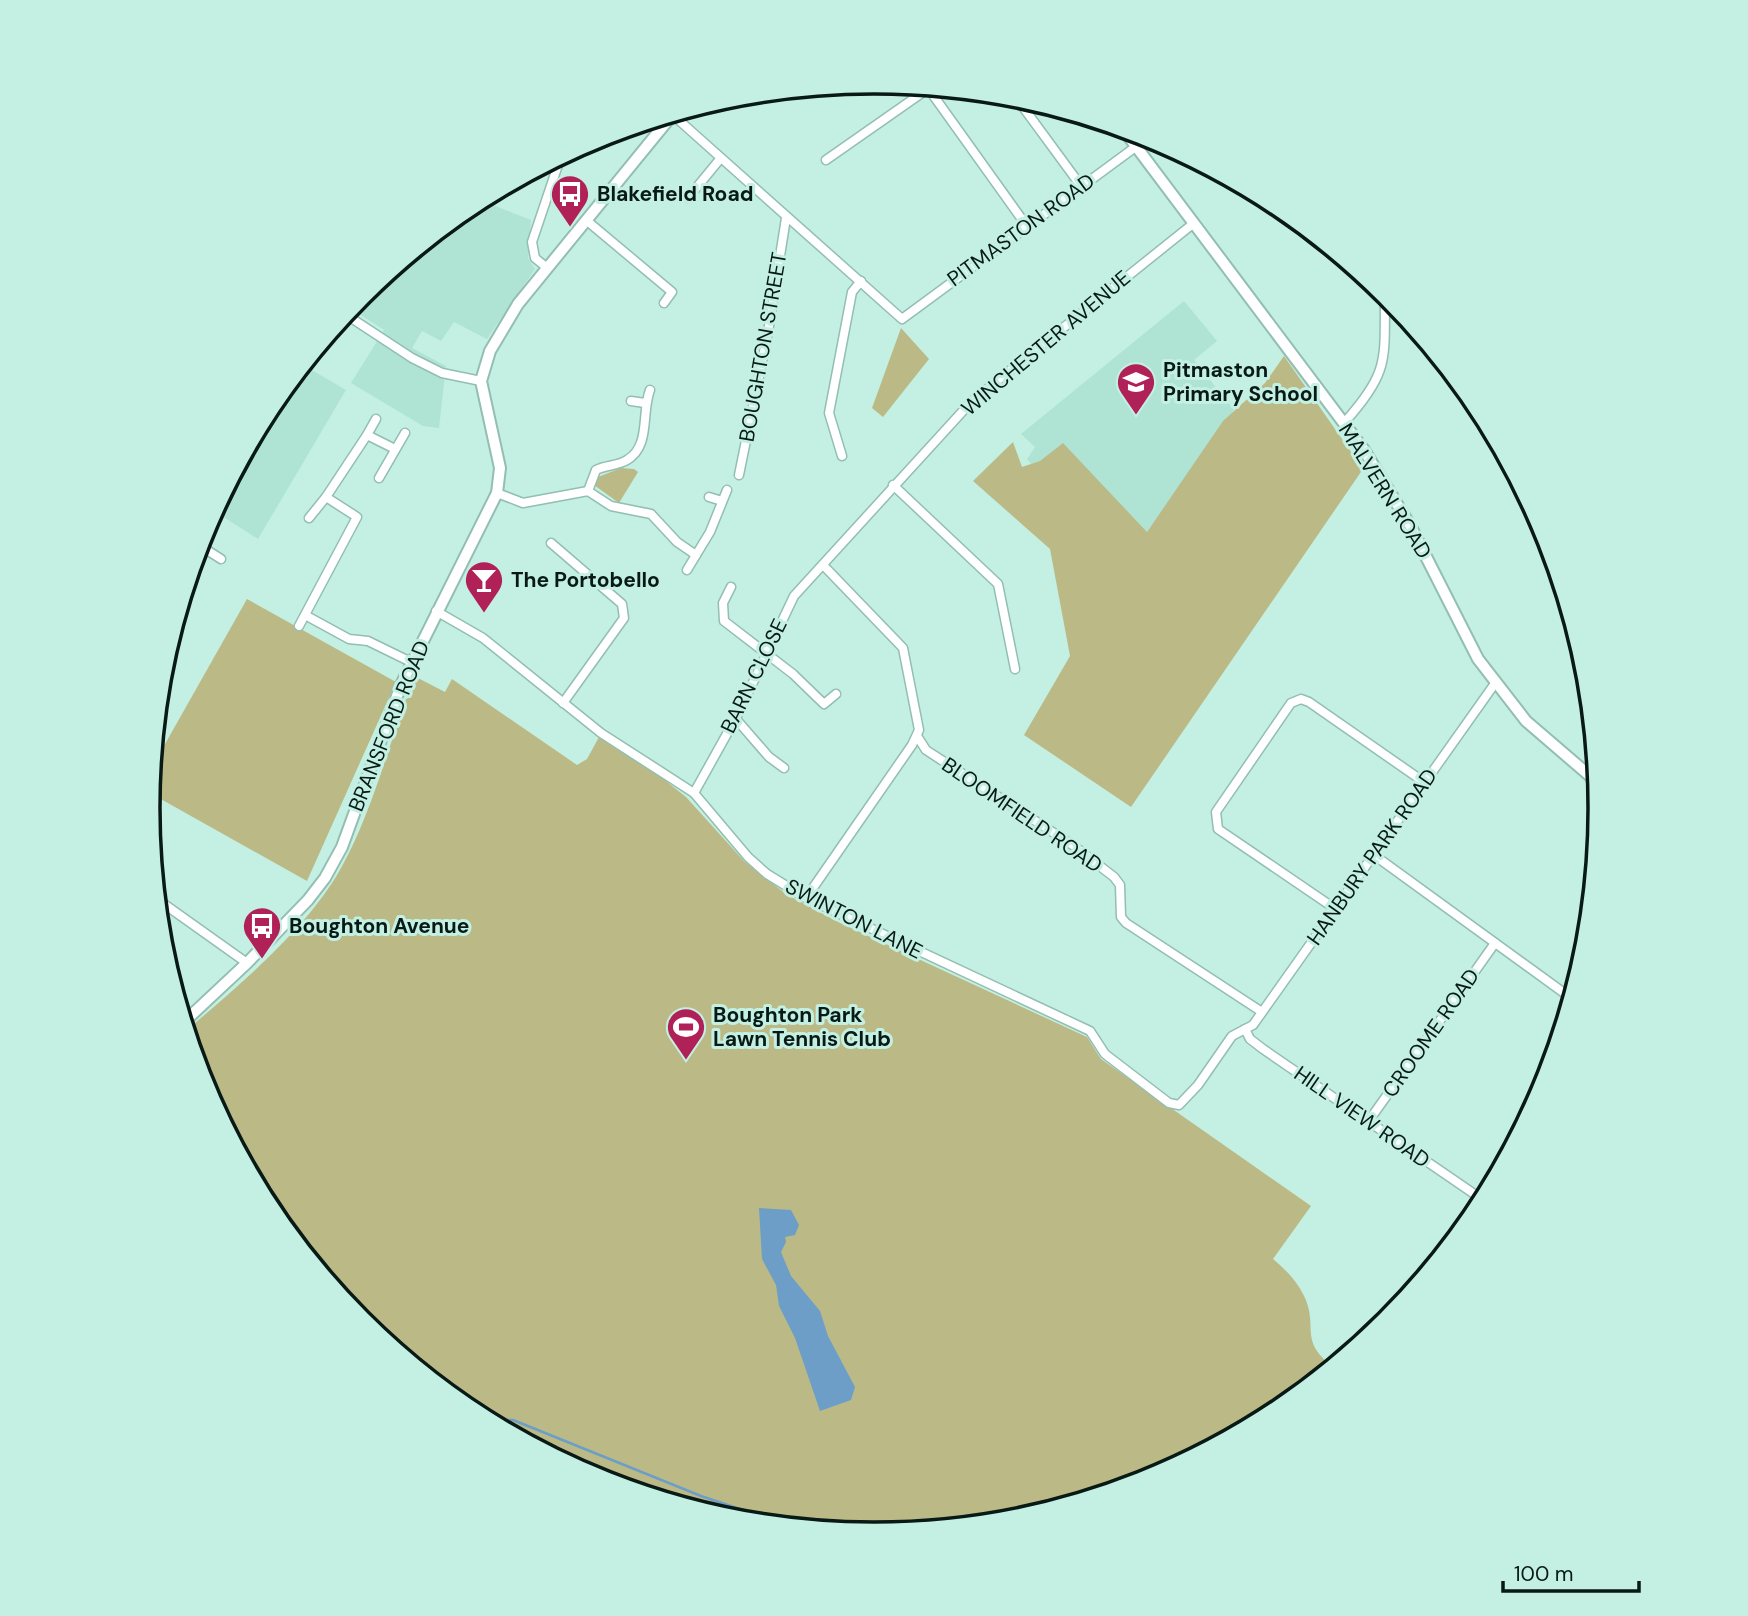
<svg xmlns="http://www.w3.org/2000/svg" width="1748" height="1616" font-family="'DM Sans',sans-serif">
  <rect width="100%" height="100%" fill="#c3f0e3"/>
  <g fill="#afe4d5">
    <polygon points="480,200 531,220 528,258 535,269 487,339 454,322 441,341 422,331 412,348 446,366 439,428 423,426 351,383 384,330 350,308 361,295"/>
    <polygon points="1184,301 1217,341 1194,360 1234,410 1147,532 1040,462 1031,464 1027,459 1035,447 1021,434"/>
    <polygon points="303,365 346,390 258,539 214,511 271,404"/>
  </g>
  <g fill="#bbba86">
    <polygon points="901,328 929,359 883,417 872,408"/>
    <polygon points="1284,356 1363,469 1131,807 1024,735 1070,656 1050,549 973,481 1013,442 1022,467 1040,461 1063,443 1147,532 1223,421 1265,383"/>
    <polygon points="621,468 634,469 638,472 619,503 594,485 598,477"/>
    <polygon points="247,599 396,682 307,881 150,793 152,767"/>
    <path d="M416,677L445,692L452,679L577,765L587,759L599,737L604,739L647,766L686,797L744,861L786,894L836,921L1087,1037L1101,1059L1311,1206L1273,1259C1286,1270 1298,1282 1305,1298C1318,1328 1299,1340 1332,1366L1277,1412L1151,1479L1015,1520L874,1534L732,1520L596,1478L470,1411L361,1321L270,1211L203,1085L187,1030C238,986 308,928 341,868C370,816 386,755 406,699L411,697Z"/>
  </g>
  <polygon fill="#6c9ec7" points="759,1208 791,1210 799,1225 795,1235 785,1237 786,1242 781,1252 791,1276 820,1311 828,1336 855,1387 851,1400 820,1411 795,1338 779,1306 776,1285 762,1259"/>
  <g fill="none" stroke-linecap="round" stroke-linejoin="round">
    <polyline stroke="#6c9ec7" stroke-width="2.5" points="487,1420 513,1420 701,1496 791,1526"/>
    <g stroke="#93beb2" stroke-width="11">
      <g id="street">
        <polyline points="928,88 1026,225"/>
        <polyline points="1015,96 1081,186"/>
        <polyline points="673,115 902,319 1149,137"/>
        <polyline points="826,160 929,88"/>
        <polyline points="688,198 720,159"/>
        <polyline points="586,220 672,292 664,303"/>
        <polyline points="546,267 535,258 532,242 561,156"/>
        <polyline points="345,314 412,358 442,373 481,381"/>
        <polyline points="631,401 645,403"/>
        <path d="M1344,423C1391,371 1384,359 1385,293"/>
        <polyline points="367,435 376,419"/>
        <polyline points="842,456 829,413 852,292 861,281"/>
        <polyline points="739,475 768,332 786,218"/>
        <polyline points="379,478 405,433"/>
        <polyline points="893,485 998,584 1015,669"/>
        <path d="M588,491L596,470C605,465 618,466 627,460C651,446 641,413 650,390"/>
        <polyline points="497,493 523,503 588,491 611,506 651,514 677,542 696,555 710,532 727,490"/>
        <polyline points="709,497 722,501"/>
        <polyline points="309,518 326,497"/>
        <polyline points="551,543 622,604 624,618 563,703"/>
        <polyline points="199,545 221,559"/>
        <polyline points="687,570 696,555"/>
        <polyline points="731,587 723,603 724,621 793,674 824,704 836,694"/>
        <polyline points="436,611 483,638 601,733 694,793 748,857 767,874 806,898 1090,1031 1105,1054 1169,1103 1179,1105 1198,1085 1232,1036 1253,1025 1496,682"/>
        <polyline points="305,615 349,639 368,641 411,662"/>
        <polyline points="299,626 357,517 326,497 367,435 395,449"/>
        <polyline points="736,719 769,757 784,768"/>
        <polyline points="917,736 926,750 1074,846 1114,877 1120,885 1121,917 1126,923 1262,1012"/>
        <polyline points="694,793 738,714 794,596 972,401 1194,223"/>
        <polyline points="1374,855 1571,998"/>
        <polyline points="806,898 912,745 919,730 903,648 823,565"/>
        <polyline points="157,899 247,963"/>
        <polyline points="1337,910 1218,829 1216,812 1291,703 1301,699 1309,702 1424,782"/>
        <polyline points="1245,1029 1250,1039 1263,1049 1483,1200"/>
        <polyline points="1368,1122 1495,943"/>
      </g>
    </g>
    <g stroke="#93beb2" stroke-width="14">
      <g id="secondary">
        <polyline points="1123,129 1364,450 1411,527 1478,659 1526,721 1597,782"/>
        <polyline points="184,1022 247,963 308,900 325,878 342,847 401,685 497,493 500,468 481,381 490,351 518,304 673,114"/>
      </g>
    </g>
    <use href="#street" stroke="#fff" stroke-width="8"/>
    <use href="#secondary" stroke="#fff" stroke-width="10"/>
  </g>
  <defs>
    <g id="bus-pin" transform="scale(2.0125)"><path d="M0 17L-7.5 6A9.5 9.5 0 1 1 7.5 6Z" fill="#b02158" stroke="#c3f0e3"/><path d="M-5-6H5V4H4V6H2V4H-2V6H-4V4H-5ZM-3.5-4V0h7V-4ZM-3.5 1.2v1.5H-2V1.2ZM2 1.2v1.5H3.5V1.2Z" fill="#fff"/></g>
    <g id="school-pin" transform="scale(2.0125)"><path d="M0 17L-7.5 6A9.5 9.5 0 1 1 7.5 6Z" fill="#b02158" stroke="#c3f0e3"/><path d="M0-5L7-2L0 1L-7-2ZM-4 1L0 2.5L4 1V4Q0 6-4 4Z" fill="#fff"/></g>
    <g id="bar-pin" transform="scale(2.0125)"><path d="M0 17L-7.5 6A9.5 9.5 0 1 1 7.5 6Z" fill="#b02158" stroke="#c3f0e3"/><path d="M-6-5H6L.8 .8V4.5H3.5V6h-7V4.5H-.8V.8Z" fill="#fff"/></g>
    <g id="stadium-pin" transform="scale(2.0125)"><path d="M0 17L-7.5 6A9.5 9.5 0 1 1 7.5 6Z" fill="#b02158" stroke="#c3f0e3"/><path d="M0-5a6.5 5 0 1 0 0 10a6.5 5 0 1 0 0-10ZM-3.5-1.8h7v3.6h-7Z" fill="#fff"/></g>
  </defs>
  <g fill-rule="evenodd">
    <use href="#bus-pin" x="570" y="194"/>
    <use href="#school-pin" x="1136" y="382"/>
    <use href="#bar-pin" x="484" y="580"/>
    <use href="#bus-pin" x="262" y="926"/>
    <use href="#stadium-pin" x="686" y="1027"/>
  </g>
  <g text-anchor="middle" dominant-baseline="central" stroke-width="6" stroke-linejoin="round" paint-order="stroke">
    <g font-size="21" font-weight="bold" fill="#091a16" stroke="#c3f0e3" text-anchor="start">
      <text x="597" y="194">Blakefield Road</text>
      <text x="1163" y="370">Pitmaston<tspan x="1163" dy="24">Primary School</tspan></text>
      <text x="511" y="580">The Portobello</text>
      <text x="289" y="926">Boughton Avenue</text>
      <text x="713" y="1015">Boughton Park<tspan x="713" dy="24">Lawn Tennis Club</tspan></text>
    </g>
    <g font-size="21" fill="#091a16" stroke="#c3f0e3">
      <text transform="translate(1021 230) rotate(-36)">PITMASTON ROAD</text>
      <text transform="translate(1046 343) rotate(-40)">WINCHESTER AVENUE</text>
      <text transform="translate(763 347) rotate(-80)">BOUGHTON STREET</text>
      <text transform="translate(1385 491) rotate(58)">MALVERN ROAD</text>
      <text transform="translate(754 676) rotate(-64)">BARN CLOSE</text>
      <text transform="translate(389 726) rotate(-68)">BRANSFORD ROAD</text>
      <text transform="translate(1022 815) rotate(34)">BLOOMFIELD ROAD</text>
      <text transform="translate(1372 857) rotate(-55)">HANBURY PARK ROAD</text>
      <text transform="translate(854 919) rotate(27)">SWINTON LANE</text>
      <text transform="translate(1431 1033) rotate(-55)">CROOME ROAD</text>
      <text transform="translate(1362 1117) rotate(35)">HILL VIEW ROAD</text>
    </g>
  </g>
  <path d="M0 0H1748V1616H0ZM160 808a714 714 0 1 1 1428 0a714 714 0 1 1-1428 0Z" fill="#c3f0e3" fill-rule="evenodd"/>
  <path fill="none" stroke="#091a16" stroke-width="3.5" d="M160 808a714 714 0 1 1 1428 0a714 714 0 1 1-1428 0Z"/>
  <path d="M1503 1581v10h136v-10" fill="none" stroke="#091a16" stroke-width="3.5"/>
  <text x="1514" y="1581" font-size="21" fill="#091a16" stroke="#c3f0e3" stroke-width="5" paint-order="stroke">100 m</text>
</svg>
